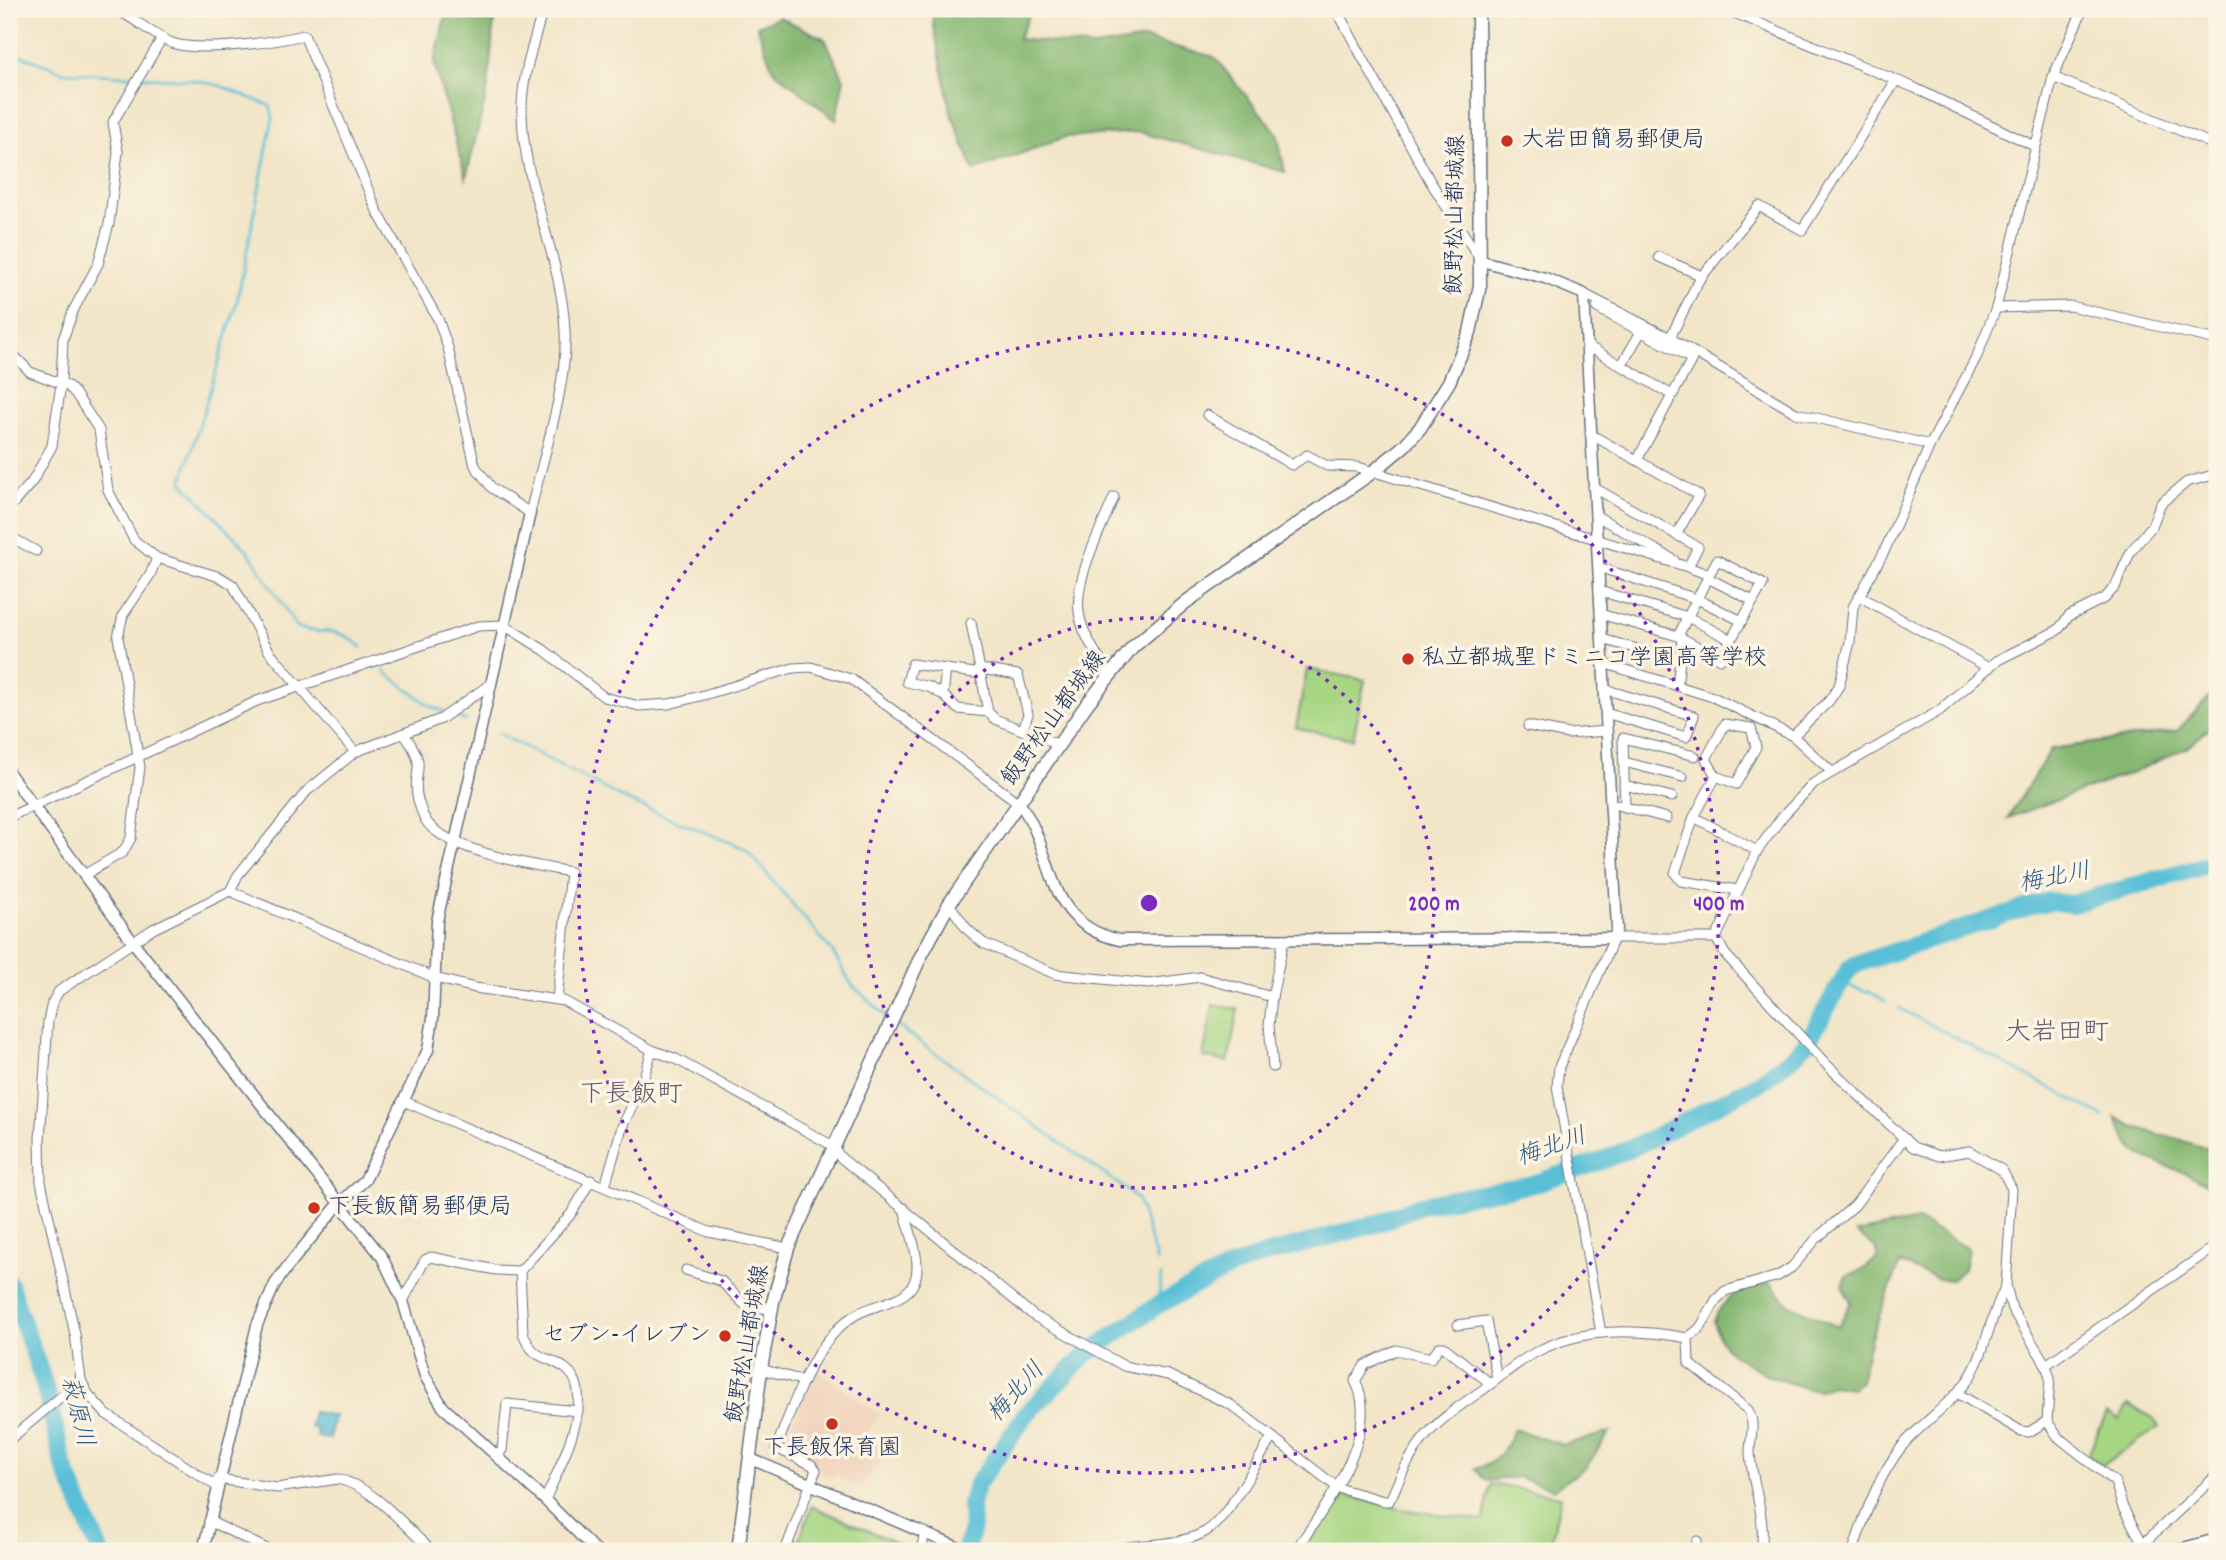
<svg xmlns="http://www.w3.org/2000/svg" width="2226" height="1560" font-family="Dekko,'Klee One',sans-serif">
  <rect width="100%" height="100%" fill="#fcf5e5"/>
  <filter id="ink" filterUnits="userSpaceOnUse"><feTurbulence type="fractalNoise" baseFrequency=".0143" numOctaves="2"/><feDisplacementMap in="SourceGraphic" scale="14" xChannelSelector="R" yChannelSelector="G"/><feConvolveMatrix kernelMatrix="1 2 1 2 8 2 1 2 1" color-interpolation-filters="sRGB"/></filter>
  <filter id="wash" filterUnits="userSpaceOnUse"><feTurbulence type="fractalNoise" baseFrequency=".00686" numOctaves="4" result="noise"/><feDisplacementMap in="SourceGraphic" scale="28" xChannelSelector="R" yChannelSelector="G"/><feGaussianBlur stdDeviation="1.57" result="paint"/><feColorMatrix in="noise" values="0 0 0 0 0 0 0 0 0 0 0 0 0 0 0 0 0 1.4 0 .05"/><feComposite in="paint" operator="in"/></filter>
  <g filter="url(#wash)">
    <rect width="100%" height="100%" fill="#f2e5c8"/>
    <polygon fill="#f2d5be" points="815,1368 880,1414 867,1433 889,1451 860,1490 836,1475 831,1478 822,1474 817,1465 782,1448"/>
    <g fill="#a7d683" stroke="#618270" stroke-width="2">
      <polygon points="1307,669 1365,680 1353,739 1296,728"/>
      <polygon points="1213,1005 1238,1009 1228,1062 1203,1057"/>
      <polygon points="2128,1405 2152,1417 2159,1427 2102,1465 2088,1454 2107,1413 2119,1420"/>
      <polygon points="1491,1484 1561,1496 1549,1551 1301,1551 1339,1494 1401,1509 1483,1521"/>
      <polygon points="812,1506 911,1549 911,1551 795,1551"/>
    </g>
    <g fill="#85b771" stroke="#507368" stroke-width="2">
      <polygon points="447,9 495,9 488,88 466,178 434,63"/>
      <polygon points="935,9 1032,9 1018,39 1094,47 1145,39 1214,57 1277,133 1285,172 1139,132 1065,137 974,171 951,113 933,22"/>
      <polygon points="779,17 825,39 844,79 836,120 773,70 757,26"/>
      <polygon points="2217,689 2217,722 2188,747 2136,771 2008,818 2051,749 2177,731"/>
      <path d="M2116,1117L2134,1127L2217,1151V1198C2205,1173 2162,1168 2140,1155C2127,1148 2121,1130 2116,1117Z"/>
      <path d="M1918,1220L1968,1249L1964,1269L1952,1280L1938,1279L1900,1263L1871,1337L1860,1382L1852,1388L1831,1385L1820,1390L1805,1388L1769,1376L1732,1354L1720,1340L1714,1321C1725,1293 1743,1289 1770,1283L1789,1305L1838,1327L1851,1302L1842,1286L1846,1276L1864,1269L1878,1257L1876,1248L1856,1233Z"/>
      <path d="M1514,1429L1563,1445L1610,1432L1586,1467L1554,1489L1518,1477L1486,1481L1475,1469C1499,1462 1505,1451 1514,1429Z"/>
    </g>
    <polygon fill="#59bfd7" stroke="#3a779a" stroke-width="2" points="313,1412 334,1416 329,1439 316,1436 317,1429 310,1427"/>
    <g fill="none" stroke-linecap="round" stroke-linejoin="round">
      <g stroke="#59bfd7" stroke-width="2.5">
        <path d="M9,51L64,72L191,80L218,85L270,106L273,117L237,302L182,482L248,551L297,627C327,638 331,622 362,647"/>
        <polyline points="384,671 430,706 445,712"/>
        <polyline points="451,714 466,721"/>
        <polyline points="498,733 628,801 746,849 832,951 852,985 888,1018"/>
        <polyline points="1840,984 1869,992 1885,1001"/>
        <polyline points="1899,1008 2103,1116"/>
        <polyline points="896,1025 1128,1191 1138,1200 1157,1262"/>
        <polyline points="1158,1305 1161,1276"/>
      </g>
      <g stroke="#59bfd7" stroke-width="18">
        <polyline points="9,1283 43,1380 64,1466 100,1551"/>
        <polyline points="965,1551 972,1530 971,1504 976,1486 1026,1414 1088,1353 1158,1305 1233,1266 1268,1254 1379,1223 1420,1205 1533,1184 1604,1160 1651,1139 1761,1082 1796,1054 1808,1041 1849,969 1857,964 2034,905 2050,901 2072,904 2217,862"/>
      </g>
    </g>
  </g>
  <g filter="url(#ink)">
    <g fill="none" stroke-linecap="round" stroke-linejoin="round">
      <g stroke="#666f83" stroke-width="11">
        <g id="minor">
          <path d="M115,9C135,18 152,35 172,43C201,53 274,42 304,35L377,211L438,319L448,348L475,466L492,488L530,513C542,460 568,385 565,331C562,257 523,187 522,113C521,78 534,42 543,9"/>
          <polyline points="1336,9 1430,181 1480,259"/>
          <polyline points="1725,9 1915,88 2034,146"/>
          <polyline points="2053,77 2217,146"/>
          <polyline points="1659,257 1702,276"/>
          <polyline points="1584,294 1670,338 1796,413 1930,445"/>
          <polyline points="1597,308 1692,359 1637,460"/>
          <polyline points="1996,308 2070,306 2217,340"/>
          <polyline points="1670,338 1699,280 1759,206 1802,230 1895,82"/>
          <polyline points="1586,345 1672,395"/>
          <polyline points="9,350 30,372 68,386 75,393 99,430 108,490 134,540 157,558 220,577 233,585 269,651 355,752"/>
          <polyline points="1621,366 1642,330"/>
          <polyline points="1207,415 1292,465 1307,455 1327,466 1358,467 1688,567"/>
          <polyline points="1590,434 1699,495 1676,535"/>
          <polyline points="1593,487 1698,547 1688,567 1709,575 1678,636 1600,614"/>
          <polyline points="9,508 32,482 52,446 61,384 63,339 74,309 98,264 109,224 118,152 113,122 162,38"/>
          <polyline points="1595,515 1674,560"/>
          <polyline points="9,536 36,551"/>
          <polyline points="1598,567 1697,599 1742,621"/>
          <polyline points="1708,578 1753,601"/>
          <polyline points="1599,591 1688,617 1731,640"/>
          <polyline points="1859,596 1989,668"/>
          <polyline points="971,623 988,712"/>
          <polyline points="1678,636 1720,659 1763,584 1717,560 1709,575"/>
          <polyline points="1602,639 1680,661 1677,686"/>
          <polyline points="1680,661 1682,638"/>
          <polyline points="1603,663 1713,697 1793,736 1832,772"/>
          <polyline points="946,669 981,674"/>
          <polyline points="980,669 1018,675 1028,714 1023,730"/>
          <path d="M1110,676C1098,656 1082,635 1079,612C1074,579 1102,527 1114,497"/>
          <polyline points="1604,689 1694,716 1686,737 1606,713"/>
          <polyline points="943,695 929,687 907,682 912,664 946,669 943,695 958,709 988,712 995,719 1059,745"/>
          <polyline points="1528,726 1568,734 1607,731"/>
          <path d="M404,734C431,771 410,769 418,800C421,810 424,821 432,828C461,853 533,865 570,872L557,1000"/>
          <polyline points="1793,736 1829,701 1839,686 1850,642 1853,607 1884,552 1930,445 1977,356 1996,308 2053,77 2083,9"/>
          <polyline points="1624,762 1683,777"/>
          <polyline points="1716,776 1736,784 1756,747 1751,728 1725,724 1706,759 1716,776 1694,817 1675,873 1681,881 1738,890"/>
          <polyline points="1624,785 1672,797"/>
          <polyline points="1610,803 1667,818"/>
          <polyline points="1625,807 1623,738 1695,756"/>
          <polyline points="9,817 257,701 478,626 504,625 544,650 604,697 639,706 669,704 704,695 793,668 811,667 851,679 1020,804"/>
          <polyline points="1694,817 1757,851"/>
          <polyline points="84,875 123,852 131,838 140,767 118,637 123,615 150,575 157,558"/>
          <path d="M230,891L435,978L475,988L564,1001L652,1050L676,1059L833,1146L840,1157L1034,1316L1124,1366L1168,1375L1231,1405L1338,1488L1384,1501H1389L1392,1496C1416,1437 1433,1424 1484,1389C1501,1377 1517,1362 1536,1352C1583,1327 1637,1329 1688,1338L1700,1328L1716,1300L1725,1291L1778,1276L1792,1267L1817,1238L1855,1205L1904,1138"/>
          <polyline points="949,904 967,929 983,943 1055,974 1149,984 1200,977 1272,997 1284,939"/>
          <polyline points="1716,938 1725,954 1826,1064 1913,1147 1939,1156 1969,1151 2002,1170 2012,1189 2006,1286 2012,1309 2046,1365 2050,1378 2047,1421 2058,1437 2115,1482 2123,1508 2147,1551"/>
          <polyline points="1716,938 1757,851 1782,817 1814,783 1939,711 1996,661 2058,630 2069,616 2105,598 2115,587 2131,551 2152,526 2161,503 2187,482 2217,474"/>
          <polyline points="1272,997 1269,1025 1273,1067"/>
          <polyline points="406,1102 709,1232 788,1248"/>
          <polyline points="605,1186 622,1127 641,1087 652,1050"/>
          <polyline points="686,1270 721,1281 746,1306 772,1309"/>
          <path d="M520,1271L523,1333C535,1363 545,1353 566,1369C599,1394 558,1470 545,1500"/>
          <polyline points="403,1301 425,1260 431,1257 496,1270 520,1271 571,1214 591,1180"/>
          <polyline points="1458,1325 1486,1321 1497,1379"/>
          <polyline points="1601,1333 1557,1086 1559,1067 1614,938 1716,938"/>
          <path d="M1688,1338L1689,1363L1748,1410C1756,1424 1750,1437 1750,1453C1752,1486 1767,1518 1761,1551"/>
          <polyline points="2046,1365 2217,1245"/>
          <polyline points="761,1369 804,1381"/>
          <polyline points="1957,1393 2021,1431 2029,1432 2047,1421"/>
          <polyline points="9,1440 81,1380"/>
          <polyline points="497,1457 502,1450 507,1404 578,1411"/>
          <path d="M218,1479L277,1488L338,1479C374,1487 405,1527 432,1551"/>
          <polyline points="216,1486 106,1414 88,1394 81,1380 75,1334 41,1182 40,1139 48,1021 52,1003 59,991 153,929 230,891 238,875 307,791 355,752 441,719 489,685"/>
          <polyline points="209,1521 271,1551"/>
          <polyline points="2144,1543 2217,1475"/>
          <path d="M785,1551L816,1470L812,1465L776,1448C792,1410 805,1364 834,1333C841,1325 849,1318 859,1313C882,1301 918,1302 917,1266C917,1247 908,1227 904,1208"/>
          <polyline points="921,1551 925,1532"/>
          <path d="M1123,1551L1128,1547C1153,1544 1181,1544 1203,1533C1227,1522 1257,1461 1272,1437"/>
          <path d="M1295,1551C1323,1510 1383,1431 1355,1381L1365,1365L1396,1350L1431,1358L1439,1347H1444L1491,1384"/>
          <polyline points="1696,1551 1697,1541"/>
          <path d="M1853,1551C1865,1514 1878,1476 1903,1445C1923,1422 1950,1405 1968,1380C1986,1353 1990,1315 2006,1286"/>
        </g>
      </g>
      <g stroke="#666f83" stroke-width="13">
        <g id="tertiary">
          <polyline points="9,773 133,942 382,1257 403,1301 425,1376 443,1407 545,1500 596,1551"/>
          <path d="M1020,804C1058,856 1042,922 1119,940L1614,938L1617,928L1584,294L1545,278L1482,261"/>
          <polyline points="751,1459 966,1551"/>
          <polyline points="203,1551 257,1325 275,1284 288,1266 339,1204 365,1180 428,1050 433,1018 437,921 530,513"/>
        </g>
      </g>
      <g stroke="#666f83" stroke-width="15">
        <polyline id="secondary" points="738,1551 761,1369 773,1302 788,1248 921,956 949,904 1087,704 1133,647 1186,602 1374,471 1404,446 1420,428 1449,382 1470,332 1480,285 1478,9"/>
      </g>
      <g stroke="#666f83" stroke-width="17">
        <polyline id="trunk" points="2180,1551 2217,1541"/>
      </g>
      <use href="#minor" stroke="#fff" stroke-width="9"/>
      <use href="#tertiary" stroke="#fff" stroke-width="10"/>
      <use href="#secondary" stroke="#fff" stroke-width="12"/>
      <use href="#trunk" stroke="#fff" stroke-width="14"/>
    </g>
  </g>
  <g fill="none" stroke="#7b2cbf" stroke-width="3.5" stroke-dasharray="3.5 7">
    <circle cx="1149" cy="903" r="285"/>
    <circle cx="1149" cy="903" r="570"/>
  </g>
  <g fill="#c8321e" stroke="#fcf5e5" stroke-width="2.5">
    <circle cx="1507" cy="141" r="7"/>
    <circle cx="1408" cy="659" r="7"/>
    <circle cx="314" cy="1208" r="7"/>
    <circle cx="725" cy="1336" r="7"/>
    <circle cx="832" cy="1424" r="7"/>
  </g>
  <g text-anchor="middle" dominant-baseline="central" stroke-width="7" stroke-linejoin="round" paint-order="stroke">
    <g font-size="23" fill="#1b2f5e" stroke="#fcf5e5" text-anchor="start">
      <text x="1521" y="141">大岩田簡易郵便局</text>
      <text x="1422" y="659">私立都城聖ドミニコ学園高等学校</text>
      <text x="328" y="1208">下長飯簡易郵便局</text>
      <text x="711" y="1336" text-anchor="end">セブン-イレブン</text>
      <text x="832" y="1449" text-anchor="middle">下長飯保育園</text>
    </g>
    <g font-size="23" fill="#1b2f5e" stroke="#fcf5e5">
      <text transform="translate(1457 215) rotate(-89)">飯野松山都城線</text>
      <text transform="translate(1055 719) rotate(-54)">飯野松山都城線</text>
      <text transform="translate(749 1344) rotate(-80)">飯野松山都城線</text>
    </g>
    <g font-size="24" font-style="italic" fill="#2e5a82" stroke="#fcf5e5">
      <text transform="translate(2055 879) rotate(-11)">梅北川</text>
      <text transform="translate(1552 1148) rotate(-19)">梅北川</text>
      <text transform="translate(1017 1393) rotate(-48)">梅北川</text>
      <text transform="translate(76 1412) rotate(76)">萩原川</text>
    </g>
    <g font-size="26" fill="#635b6c" stroke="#fcf5e5">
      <text x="2057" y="1033">大岩田町</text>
      <text x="631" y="1095">下長飯町</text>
    </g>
  </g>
  <circle cx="1149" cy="903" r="10" fill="#7b2cbf" stroke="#fcf5e5" stroke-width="3.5"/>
  <g font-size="21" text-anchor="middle" font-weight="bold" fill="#7b2cbf" stroke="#fcf5e5" stroke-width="7" stroke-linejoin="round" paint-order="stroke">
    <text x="1434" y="910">200 m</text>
    <text x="1719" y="910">400 m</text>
  </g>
  <rect width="2226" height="1560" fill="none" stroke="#fcf5e5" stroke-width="35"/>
</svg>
